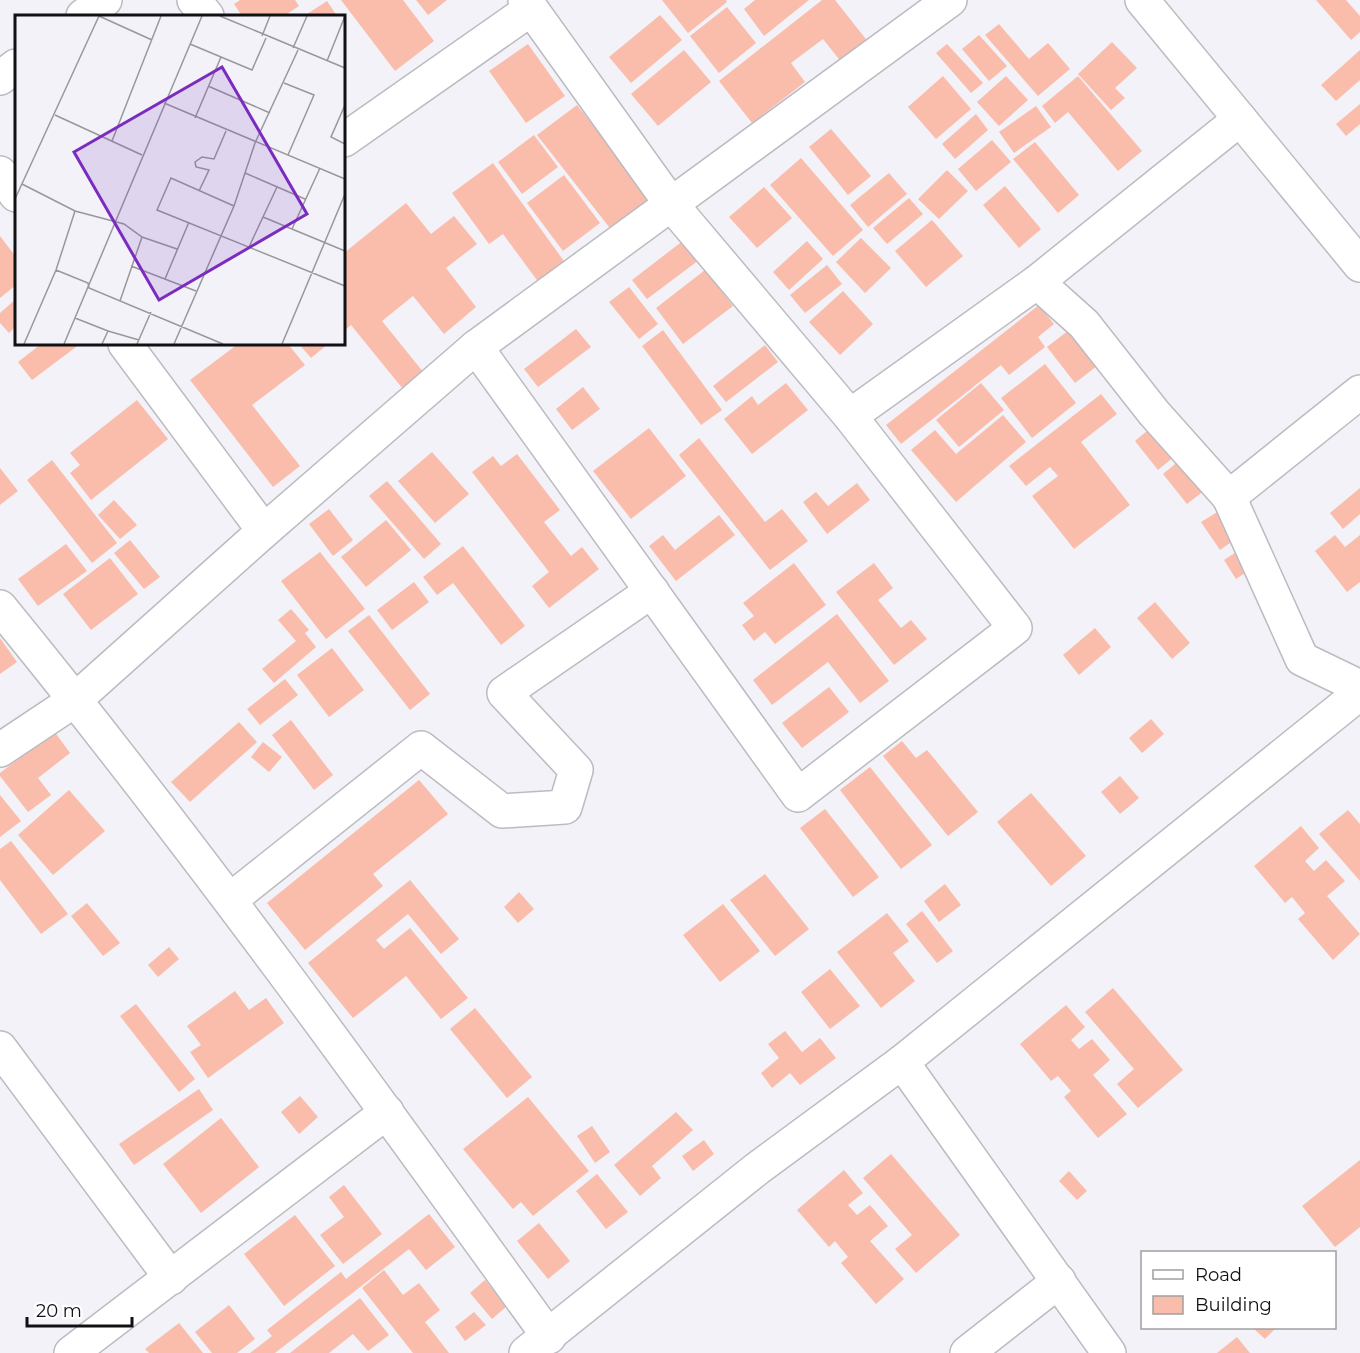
<svg xmlns="http://www.w3.org/2000/svg" width="1360" height="1353" font-family="Montserrat,sans-serif">
  <rect width="100%" height="100%" fill="#f2f2f8"/>
  <g fill="#fbbdab">
    <polygon points="240,0 295,0 299,6 284,16 242,16 234,4"/>
    <polygon points="341,0 403,0 434,41 395,71"/>
    <polygon points="416,0 447,0 428,15"/>
    <polygon points="662,0 726,0 727,2 688,33"/>
    <polygon points="755,0 809,0 764,36 744,9"/>
    <polygon points="822,0 835,0 869,43 842,63 823,39 791,63 805,82 752,123 719,81"/>
    <polygon points="1316,0 1346,0 1360,16 1360,32 1351,40"/>
    <polygon points="327,1 337,16 304,16"/>
    <polygon points="727,7 756,43 719,73 690,36"/>
    <polygon points="660,15 682,40 631,83 609,57"/>
    <polygon points="999,24 1029,59 1048,43 1070,69 1038,96 985,35"/>
    <polygon points="979,35 1007,66 989,81 962,49"/>
    <polygon points="1112,42 1137,68 1115,88 1125,98 1111,110 1078,74"/>
    <polygon points="528,44 565,96 526,123 489,71"/>
    <polygon points="947,44 983,83 971,93 936,53"/>
    <polygon points="684,50 711,82 658,126 631,94"/>
    <polygon points="1360,50 1360,80 1336,101 1321,85"/>
    <polygon points="943,76 971,109 936,139 908,107"/>
    <polygon points="1006,76 1028,100 999,126 977,102"/>
    <polygon points="1078,76 1142,151 1118,171 1068,112 1055,123 1042,106"/>
    <polygon points="1360,104 1360,124 1346,136 1336,124"/>
    <polygon points="577,105 653,201 613,232 537,135"/>
    <polygon points="1036,106 1051,127 1014,153 999,132"/>
    <polygon points="976,114 988,130 955,159 942,144"/>
    <polygon points="831,129 871,176 848,195 809,147"/>
    <polygon points="534,135 558,167 522,194 498,162"/>
    <polygon points="992,140 1011,162 976,191 958,169"/>
    <polygon points="1035,142 1079,195 1058,213 1013,159"/>
    <polygon points="801,158 863,230 833,256 770,185"/>
    <polygon points="493,163 569,268 542,287 503,234 489,244 452,193"/>
    <polygon points="947,170 968,191 939,219 918,199"/>
    <polygon points="889,173 907,194 868,227 850,205"/>
    <polygon points="564,175 600,223 563,251 527,203"/>
    <polygon points="1005,186 1041,229 1019,248 983,205"/>
    <polygon points="764,187 792,218 757,248 729,217"/>
    <polygon points="909,198 923,214 887,244 873,228"/>
    <polygon points="406,203 431,234 454,216 477,244 446,268 476,307 444,334 413,296 382,321 424,373 403,389 351,325 344,331 344,253"/>
    <polygon points="932,220 963,256 926,287 895,251"/>
    <polygon points="0,236 16,257 16,285 0,298"/>
    <polygon points="861,238 891,268 865,293 836,262"/>
    <polygon points="684,240 699,260 647,299 632,280"/>
    <polygon points="807,241 823,259 789,290 773,272"/>
    <polygon points="827,265 842,284 805,313 790,295"/>
    <polygon points="705,270 733,306 683,344 656,308"/>
    <polygon points="629,287 658,324 639,339 609,302"/>
    <polygon points="843,291 873,324 840,355 809,322"/>
    <polygon points="16,299 16,326 9,333 0,323 0,313"/>
    <polygon points="1039,305 1054,324 1038,337 1045,347 1009,375 1001,365 901,444 886,425"/>
    <polygon points="576,329 591,347 538,387 524,369"/>
    <polygon points="663,330 722,410 701,425 642,346"/>
    <polygon points="1069,330 1097,366 1075,383 1047,347"/>
    <polygon points="41,344 80,344 32,380 18,362"/>
    <polygon points="238,344 288,344 305,365 252,405 300,466 273,487 190,380"/>
    <polygon points="299,344 328,344 311,358"/>
    <polygon points="765,345 778,362 726,402 713,386"/>
    <polygon points="1045,364 1076,403 1032,438 1001,398"/>
    <polygon points="786,383 808,410 752,454 724,419 752,396 758,405"/>
    <polygon points="981,383 1004,410 959,447 936,420"/>
    <polygon points="583,387 600,409 572,430 556,409"/>
    <polygon points="1101,394 1117,414 1081,442 1130,505 1074,549 1032,496 1058,476 1050,467 1026,486 1009,466"/>
    <polygon points="137,400 168,439 91,500 70,473 80,465 70,453"/>
    <polygon points="1003,415 1026,442 956,502 911,450 935,430 956,454"/>
    <polygon points="1153,426 1176,455 1158,470 1135,441"/>
    <polygon points="649,428 686,476 631,519 593,471"/>
    <polygon points="699,438 765,522 782,509 808,541 770,570 679,455"/>
    <polygon points="432,452 469,494 435,523 398,481"/>
    <polygon points="517,454 560,510 544,522 571,556 582,547 599,569 549,608 532,586 549,572 472,472 493,456 501,466"/>
    <polygon points="52,460 117,543 92,563 27,480"/>
    <polygon points="1180,460 1205,490 1187,504 1163,474"/>
    <polygon points="0,468 18,491 0,505"/>
    <polygon points="387,481 441,544 424,559 369,496"/>
    <polygon points="857,483 870,500 827,534 803,502 816,492 828,506"/>
    <polygon points="1360,488 1360,514 1343,529 1330,513"/>
    <polygon points="114,500 137,525 120,539 98,515"/>
    <polygon points="329,509 353,540 333,556 309,524"/>
    <polygon points="1219,511 1237,538 1220,550 1201,522"/>
    <polygon points="719,515 735,535 676,581 649,546 663,535 675,550"/>
    <polygon points="386,520 411,550 366,587 341,557"/>
    <polygon points="1335,535 1345,547 1360,535 1360,582 1347,592 1315,551"/>
    <polygon points="130,540 160,577 144,589 114,553"/>
    <polygon points="66,544 87,571 38,606 18,579"/>
    <polygon points="463,546 525,626 501,645 453,583 437,595 423,577"/>
    <polygon points="1241,549 1254,567 1236,579 1224,560"/>
    <polygon points="320,552 365,609 326,639 281,581"/>
    <polygon points="110,558 138,594 91,630 63,594"/>
    <polygon points="794,563 826,605 775,644 765,632 754,641 742,625 754,616 743,603"/>
    <polygon points="874,563 893,588 878,600 901,628 911,620 927,639 894,665 836,592"/>
    <polygon points="414,582 429,602 392,630 377,610"/>
    <polygon points="1155,602 1190,643 1172,659 1137,618"/>
    <polygon points="291,609 309,630 305,633 316,647 274,683 262,669 296,641 278,620"/>
    <polygon points="837,614 889,681 860,703 828,662 772,705 753,680"/>
    <polygon points="369,615 430,694 410,710 348,631"/>
    <polygon points="1095,628 1111,647 1079,675 1063,655"/>
    <polygon points="0,638 17,662 0,674"/>
    <polygon points="332,648 364,690 329,717 297,675"/>
    <polygon points="285,679 298,695 260,725 247,709"/>
    <polygon points="829,687 849,712 802,748 782,723"/>
    <polygon points="1151,719 1164,734 1142,753 1129,738"/>
    <polygon points="291,720 333,775 314,790 272,735"/>
    <polygon points="239,722 257,742 190,802 171,782"/>
    <polygon points="54,731 70,753 38,778 51,795 28,812 0,776 0,773"/>
    <polygon points="902,741 916,758 927,750 978,812 948,836 883,756"/>
    <polygon points="263,742 282,757 269,772 251,757"/>
    <polygon points="870,767 932,845 901,869 840,790"/>
    <polygon points="1120,776 1139,798 1120,814 1101,792"/>
    <polygon points="419,780 448,814 373,874 383,886 305,950 267,903"/>
    <polygon points="69,790 105,831 53,875 18,835"/>
    <polygon points="1031,793 1086,856 1051,886 997,822"/>
    <polygon points="0,795 21,821 0,837"/>
    <polygon points="825,809 879,877 853,897 800,828"/>
    <polygon points="1348,810 1360,824 1360,881 1319,834"/>
    <polygon points="1301,826 1319,848 1305,861 1314,871 1326,860 1345,881 1327,896 1360,934 1333,960 1298,919 1305,913 1292,897 1285,903 1254,866"/>
    <polygon points="11,841 68,914 41,934 0,880 0,849"/>
    <polygon points="765,874 809,929 775,956 730,900"/>
    <polygon points="410,880 459,939 441,954 408,914 376,940 384,949 410,928 468,998 441,1019 406,976 353,1018 308,963"/>
    <polygon points="945,884 961,905 939,922 924,901"/>
    <polygon points="519,892 534,909 518,923 504,907"/>
    <polygon points="87,903 120,943 103,956 71,916"/>
    <polygon points="723,904 760,951 720,982 683,935"/>
    <polygon points="922,911 953,951 937,963 906,924"/>
    <polygon points="887,913 909,941 893,953 915,981 881,1008 837,952"/>
    <polygon points="169,947 179,959 158,977 148,965"/>
    <polygon points="830,969 860,1006 830,1029 801,992"/>
    <polygon points="1113,988 1183,1070 1138,1108 1117,1084 1134,1069 1085,1012"/>
    <polygon points="235,991 249,1010 266,998 284,1023 208,1078 190,1052 201,1045 187,1026"/>
    <polygon points="136,1004 195,1079 179,1092 120,1016"/>
    <polygon points="1066,1005 1085,1027 1071,1040 1079,1049 1092,1039 1110,1060 1093,1075 1127,1114 1098,1138 1064,1097 1071,1091 1058,1076 1051,1081 1020,1044"/>
    <polygon points="475,1008 532,1077 507,1098 450,1029"/>
    <polygon points="785,1031 802,1052 820,1038 836,1058 800,1085 790,1073 772,1088 761,1073 779,1058 768,1044"/>
    <polygon points="199,1089 213,1110 134,1165 119,1144"/>
    <polygon points="300,1096 318,1117 299,1134 281,1112"/>
    <polygon points="528,1097 589,1171 533,1216 521,1202 513,1209 463,1149"/>
    <polygon points="676,1112 693,1130 652,1166 661,1178 640,1196 614,1165"/>
    <polygon points="221,1118 259,1167 201,1213 163,1164"/>
    <polygon points="592,1126 610,1152 595,1163 577,1136"/>
    <polygon points="704,1140 714,1154 693,1171 682,1156"/>
    <polygon points="891,1154 960,1235 916,1273 895,1249 912,1235 863,1178"/>
    <polygon points="1360,1160 1360,1227 1335,1247 1302,1206"/>
    <polygon points="844,1170 863,1193 848,1205 857,1215 870,1205 888,1226 870,1241 904,1279 876,1304 841,1263 848,1257 835,1241 829,1247 797,1210"/>
    <polygon points="1069,1171 1087,1191 1077,1200 1059,1181"/>
    <polygon points="597,1174 628,1212 606,1229 576,1191"/>
    <polygon points="344,1185 382,1234 343,1264 320,1235 344,1217 329,1197"/>
    <polygon points="429,1214 455,1247 426,1270 409,1249 275,1353 250,1353 272,1336 267,1330 341,1272 346,1279"/>
    <polygon points="295,1215 335,1266 284,1306 244,1254"/>
    <polygon points="539,1223 570,1261 548,1279 517,1241"/>
    <polygon points="384,1270 403,1295 419,1283 440,1310 425,1322 449,1353 413,1353 362,1288"/>
    <polygon points="485,1280 507,1306 492,1319 470,1293"/>
    <polygon points="360,1298 389,1335 368,1351 353,1334 329,1353 290,1353"/>
    <polygon points="229,1305 255,1339 237,1353 212,1353 195,1332"/>
    <polygon points="474,1312 486,1325 465,1341 455,1327"/>
    <polygon points="179,1323 203,1353 149,1353 145,1349"/>
    <polygon points="1253,1328 1276,1328 1265,1339"/>
    <polygon points="1237,1337 1250,1353 1217,1353"/>
  </g>
  <g fill="none" stroke-linecap="round" stroke-linejoin="round">
    <g stroke="#bbbbc1" stroke-width="36">
      <g id="minor">
        <polyline points="194,0 207,16"/>
        <polyline points="1142,0 1360,265"/>
        <polyline points="83,16 105,0"/>
        <polyline points="0,78 16,66"/>
        <polyline points="344,140 531,9"/>
        <polyline points="0,173 16,195"/>
        <polyline points="1037,282 1084,324 1154,413 1229,497 1302,659 1360,687"/>
        <polyline points="125,344 264,531"/>
        <polyline points="476,347 798,795 1015,628 850,416 671,204 525,0"/>
        <polyline points="850,416 1037,282 1240,119"/>
        <polyline points="1229,497 1360,392"/>
        <path d="M0,607C193,843 371,1090 549,1337"/>
        <polyline points="0,750 75,700 264,531 476,347 950,0"/>
        <polyline points="230,900 421,748 502,811 565,807 576,770 504,693 652,591"/>
        <polyline points="0,1048 171,1278"/>
        <polyline points="902,1062 1109,1353"/>
        <polyline points="71,1353 387,1112"/>
        <polyline points="526,1353 758,1168 902,1062 1360,693"/>
        <polyline points="967,1353 1059,1281"/>
      </g>
    </g>
    <use href="#minor" stroke="#fff" stroke-width="33"/>
  </g>
  <g transform="translate(15 15)">
    <rect width="330" height="330" fill="#f2f2f8"/>
    <path fill="none" stroke="#98989c" stroke-width="1.5" d="M84,1L137,25M205,1L330,53M247,21L255,1M175,29L237,55L251,23M278,33L292,1M312,46L330,1M269,68L299,80L273,140M193,71L255,98M149,88L330,164M330,90L316,122L330,129M40,100L127,140M180,103L206,42M97,126L146,1M230,158L290,184M7,169L60,196L109,209L127,222L162,234M184,176L194,155L181,152L180,147L187,142L199,144L211,116M0,184L84,1M219,191L156,163L142,195L330,271M248,202L330,236M277,214L305,153M234,232L262,172M116,251L181,276M41,255L73,268L74,273L208,329M150,264L174,207M105,286L127,222M60,303L93,316L87,329M93,316L124,325M9,329L41,255L60,196M49,329L187,1M122,329L136,297M159,329L219,191L240,128L283,35M267,329L330,179"/>
    <path fill="#7b2cbf" fill-opacity="0.15" stroke="#7b2cbf" stroke-width="3" d="M207,52L292,199L144,285L59,137Z"/>
    <rect width="330" height="330" fill="none" stroke="#111113" stroke-width="3"/>
  </g>
  <rect x="1141" y="1251" width="195" height="78" fill="#ffffff" stroke="#a0a0a1" stroke-width="1.5"/>
  <rect x="1153" y="1270" width="30" height="9" fill="#ffffff" stroke="#a0a0a1" stroke-width="1.5"/>
  <text x="1195" y="1281" font-size="18" fill="#111113">Road</text>
  <rect x="1153" y="1296" width="30" height="18" fill="#fbbdab" stroke="#a0a0a1" stroke-width="1.5"/>
  <text x="1195" y="1311" font-size="18" fill="#111113">Building</text>
  <path d="M27 1317v9h105v-9" fill="none" stroke="#111113" stroke-width="3"/>
  <text x="36" y="1317" font-size="18" fill="#111113" stroke="#ffffff" stroke-width="4.5" paint-order="stroke">20 m</text>
</svg>
